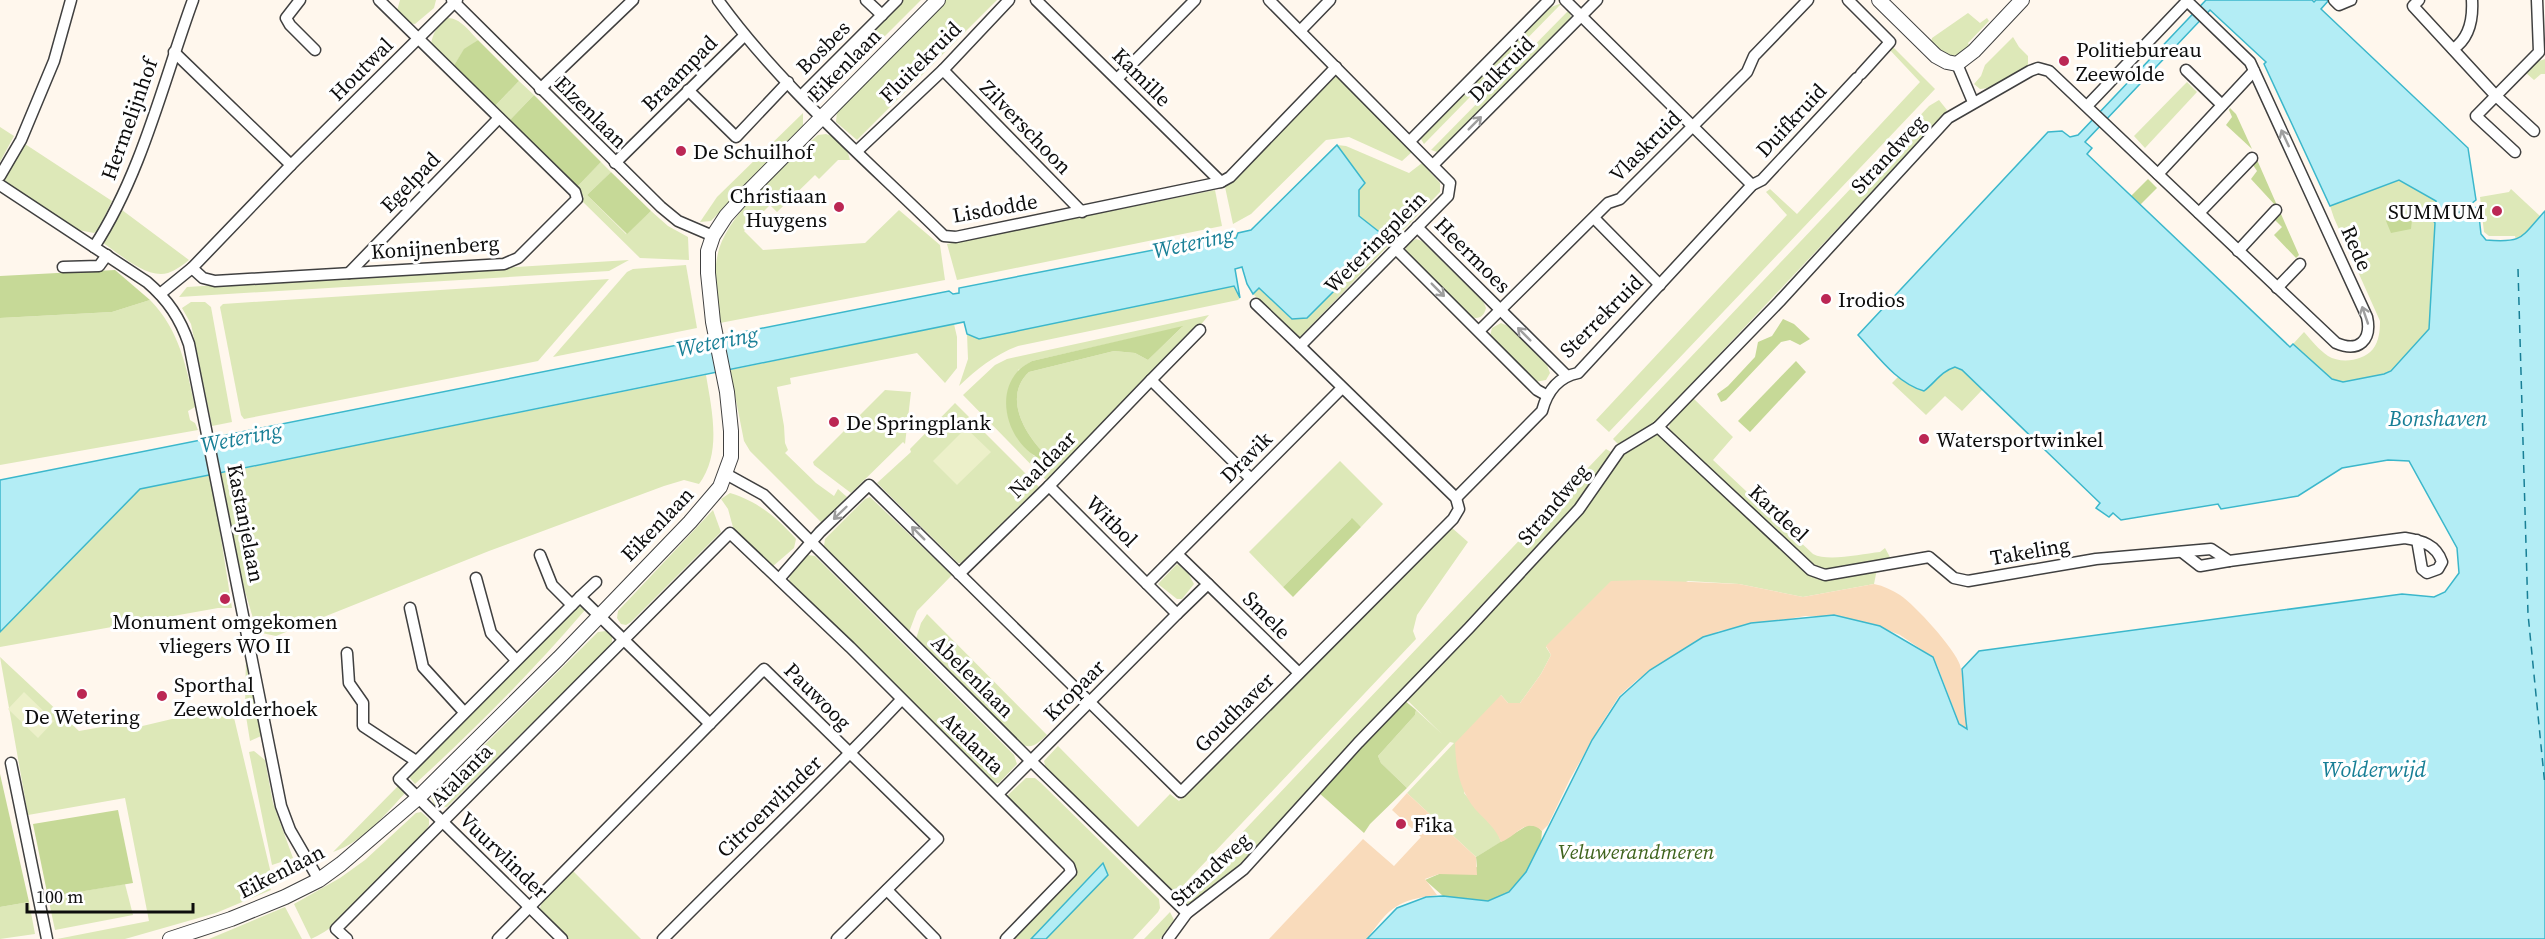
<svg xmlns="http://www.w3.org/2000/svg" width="2545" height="939" font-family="'Source Serif 4',serif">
  <rect width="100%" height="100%" fill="#fff7ed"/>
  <g fill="#dde8b8" fill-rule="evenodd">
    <polygon points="400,0 436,0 434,8 415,24 409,23 397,11"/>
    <polygon points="900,0 921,0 825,96 818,98 812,94 814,87"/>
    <polygon points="945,0 997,0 857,140 836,122 837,112"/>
    <polygon points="1562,3 1424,144 1421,139 1425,131 1551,7"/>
    <polygon points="1569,10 1571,17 1568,25 1445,150 1437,152 1431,150"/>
    <path d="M1968,13L1980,23L1987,18L1989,21L1968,43L1970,47C1951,61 1946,58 1931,42L1932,38Z"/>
    <path d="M446,18C460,17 469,31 478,40L464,50L453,67L431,44C433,33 437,26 446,18Z"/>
    <path d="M2013,37L2019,47L2028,56V65C2018,76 1995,88 1980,89L1974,84L1981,76L1985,65Z"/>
    <polygon points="1892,46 1935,89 1609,432 1596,420 1787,215 1766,192 1770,189 1797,214 1920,82 1889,49"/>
    <polygon points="2545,59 2545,74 2541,74 2534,80 2526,73 2536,62"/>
    <polygon points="1336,76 1412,152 1402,161 1349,137 1326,140 1251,214 1233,224 1225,187"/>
    <polygon points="519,81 534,95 508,122 494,107"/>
    <polygon points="2187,82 2197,92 2145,148 2134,136"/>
    <polygon points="1939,100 1947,110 1944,115 1649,429 1619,445 1613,439 1929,106"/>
    <polygon points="803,113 803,126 711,221 700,222 717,197"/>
    <polygon points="0,127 14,136 0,162"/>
    <path d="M826,134C838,137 848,148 850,160H838L819,179L815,175L777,212L770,205L744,231L763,250L865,243L899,210L940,245L945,280L720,323C716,297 711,266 722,241C739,204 782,169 811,141L818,135Z"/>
    <polygon points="25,144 112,201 98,230 94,233 78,230 4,181"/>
    <polygon points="1337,145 1346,146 1409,173 1422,163 1440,183 1440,192 1299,338 1253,294 1259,288 1291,319 1387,238 1359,216 1359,190 1365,183"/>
    <polygon points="601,162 611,172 587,195 626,234 651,211 668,226 688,237 689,260 640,258 581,200 584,197 575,189"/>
    <path d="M2399,180L2437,201V207L2429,214V220L2433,219L2435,223L2429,329L2391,371L2384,374L2343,382L2332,379L2293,344L2304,332C2311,340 2319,350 2328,356C2341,364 2363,361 2373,349C2379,341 2380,331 2380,321L2334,218L2330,206Z"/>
    <polygon points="2511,189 2540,216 2520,239 2516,240 2515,236 2489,236 2484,232 2480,197 2509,192"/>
    <polygon points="1215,190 1222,226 957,280 947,244"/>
    <path d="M122,210L189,260C183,265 176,270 168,273C146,279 120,254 103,243Z"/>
    <path d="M1416,239L1422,241L1483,301L1486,308C1484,316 1479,320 1471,317L1405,252L1407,244Z"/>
    <polygon points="629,260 609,271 179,297 187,287"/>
    <polygon points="686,265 697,328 553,357 627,272 633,269"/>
    <polygon points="609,279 538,361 244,419 241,415 220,307 223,304"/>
    <path d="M1234,286L1240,298L1238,300L1018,346C994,355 977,369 959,386L968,359L967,334L979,339Z"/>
    <path d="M150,300C180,331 186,366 195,407L188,411L190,420L195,423L198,430L0,465V318L112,312Z"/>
    <polygon points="191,302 205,302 211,307 232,422 212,426 191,324 182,308"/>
    <path d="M1209,315L1198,328L1046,480L963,395L995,365L1007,359ZM1182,327L1148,360L1135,353L1114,351L1029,372C1003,396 1024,433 1044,453L1034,456L1014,432L1018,370L1032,361Z"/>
    <polygon points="1501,323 1508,326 1547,365 1550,373 1546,380 1535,382 1490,336 1492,328"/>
    <polygon points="954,324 957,337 957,368 945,383 917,353 790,378 791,384 777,387 784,426 785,443 788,450 785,453 816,483 834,496 838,489 847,497 822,523 750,451 744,441 730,370"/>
    <polygon points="1955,367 1962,370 1983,389 1962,411 1945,396 1926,415 1892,383 1898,377 1918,389 1928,387 1942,371"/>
    <path d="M706,375C712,411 722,453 699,484L684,480L664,486L489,551L276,636L257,632L242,581L221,473Z"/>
    <polygon points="885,390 911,392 905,444 903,442 851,493 814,465 813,462"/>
    <path d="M1693,398L1733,437L1713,460L1813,554C1828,562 1861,554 1880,552L1885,548L1891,559L1827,572L1812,566L1673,435L1669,429L1670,423Z"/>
    <polygon points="955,403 1039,487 961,563 958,563 877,483 911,452 910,449"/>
    <polygon points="1657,431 1810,573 1877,569 1874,584 1803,597 1739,584 1688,581 1546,647 1551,655 1541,674 1520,703 1508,703 1501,695 1464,793 1498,833 1501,842 1476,857 1407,793 1454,743 1450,742 1407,788 1381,763 1378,756 1415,715 1416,710 1442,734 1405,698 1581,510 1622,452"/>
    <polygon points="1606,449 1611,452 1572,511 1324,772 1242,865 1188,906 1180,898"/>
    <polygon points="1340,461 1383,504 1361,527 1351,519 1283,587 1249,552"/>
    <polygon points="211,475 232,608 218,608 0,647 0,632 139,489"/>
    <path d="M730,493C759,502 776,517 796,539L794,548L772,567L734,531L728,509L721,499Z"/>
    <polygon points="870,497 952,575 917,611 909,632 824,546 825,539 865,499"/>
    <polygon points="713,510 721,532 631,622 626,625 621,624 617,618 618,611"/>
    <polygon points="1451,527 1468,542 1417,615 1413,631 1416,639 1174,895 1046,769 1044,761 1058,746 1138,827 1170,794 1179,801"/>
    <path d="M808,555L815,556L1014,755L1017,764L999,783L992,784L789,583C788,572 799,561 808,555Z"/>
    <polygon points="1177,564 1188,573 1194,584 1182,599 1177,599 1158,584"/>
    <path d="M578,606L585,610C532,672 475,729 415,784L409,777Z"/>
    <path d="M927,614L1047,735C1038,743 1031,751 1020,743L916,639L921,623Z"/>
    <polygon points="606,631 612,637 612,642 605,651 447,807 436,808 431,798 598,632"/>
    <polygon points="246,653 262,731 261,736 250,741 245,710"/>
    <polygon points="0,657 79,731 130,722 134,728 231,705 273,882 268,884 271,890 216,913 125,939 57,939 149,921 125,798 28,815"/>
    <polygon points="254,751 265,760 273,803 293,858 272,865 249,752"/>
    <polygon points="1026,778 1035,778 1041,783 1159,899 1160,908 1158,912 1133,939 1046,939 1108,875 1103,863 1031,939 1012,939 1076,872 1007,801 1008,795"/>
    <path d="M401,783L408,790C385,814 365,841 333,852Z"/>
    <path d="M421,812L429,819V825L422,836C395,864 346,925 311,939L294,904L340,878L365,860L416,813Z"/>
    <polygon points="572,870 641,939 568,939 543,916 540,908 542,902"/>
    <polygon points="125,884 133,915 55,930 48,897"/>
    <polygon points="29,902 35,934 0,939 0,907"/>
    <polygon points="285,907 302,939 209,939"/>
    <polygon points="1170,912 1174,920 1160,939 1144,939"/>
  </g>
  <g fill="#c6d997">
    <polygon points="478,40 519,81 494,107 453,67 464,49"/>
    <polygon points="534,95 601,162 575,189 508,122"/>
    <polygon points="2230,108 2236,114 2252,149 2226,125 2232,117 2229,110"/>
    <polygon points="2256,161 2258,162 2276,203 2275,205 2251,179 2257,171 2253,165"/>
    <polygon points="611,172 651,211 627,234 587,195"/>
    <polygon points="2148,179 2157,188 2140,205 2131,196"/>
    <polygon points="2400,208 2408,212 2412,220 2411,229 2391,233 2386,221"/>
    <polygon points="2281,214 2299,255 2296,258 2274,235 2282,227 2275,220"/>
    <polygon points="115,270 150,300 112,312 0,318 0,276"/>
    <polygon points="1783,319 1794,324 1810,339 1800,345 1790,340 1781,342 1726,400 1721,402 1717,394 1728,386 1755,357 1758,342 1772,336"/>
    <path d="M1183,326L1148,360L1135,353L1114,351L1029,372C1003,396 1024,433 1044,453V457L1041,459C1010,445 994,399 1017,372C1021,367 1027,364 1032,361Z"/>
    <polygon points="1796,361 1806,372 1750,432 1738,421"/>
    <polygon points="1352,518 1361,527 1293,597 1283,587"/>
    <polygon points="1404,700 1416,710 1415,715 1378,756 1381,763 1407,788 1370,824 1364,833 1318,792"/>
    <polygon points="0,774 29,902 0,907"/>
    <polygon points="118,810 133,883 48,897 33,824"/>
    <polygon points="1528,825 1537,826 1542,831 1541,842 1526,872 1509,892 1488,901 1443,896 1425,880 1439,874 1477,867 1476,857"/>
  </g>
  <g fill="#f9dbbb">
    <path d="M1644,580L1739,584L1803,597L1874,584C1884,586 1892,590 1900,595C1915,605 1955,649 1960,665C1966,686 1962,709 1968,730L1964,729L1959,723L1937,665L1931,656L1900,635L1880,627L1832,616H1805L1719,631L1678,652L1637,680L1619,696L1600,726L1570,779L1548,825L1542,831C1526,816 1516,837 1501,842C1496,828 1485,820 1475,809C1459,789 1456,768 1455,743L1501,695L1508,703H1520L1541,674L1551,655L1546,646L1611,581Z"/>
    <path d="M1407,793L1476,857L1477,875L1439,874L1425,879L1437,895C1397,900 1390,907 1367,939H1269L1363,839L1394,866L1421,837L1392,810Z"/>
  </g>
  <g fill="#ecf0c9">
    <polygon points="966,428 991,452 957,485 933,461"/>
    <polygon points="24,692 54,721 38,738 8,709"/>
  </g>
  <g fill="#b3edf5" stroke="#3bb7cb" stroke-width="1.5" fill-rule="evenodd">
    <path d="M2206,0H2312L2314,2L2316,0H2329L2321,9L2468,148L2476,200L2471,204L2472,208L2478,207L2481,234L2486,240C2524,243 2520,238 2545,211V939H1367L1397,908L1426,897L1443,896L1488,901L1509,892L1526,872L1592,740L1620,697L1650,670L1703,637L1751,623L1834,615L1880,626L1933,657L1959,724L1967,729C1964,709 1964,689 1962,669L1979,651L2402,594L2434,597L2445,592L2459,573L2457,548L2409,461L2388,460L2342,468L2298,496L2221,509L2218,504L2121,520L2113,513L2109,517L2096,508L2100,503L1962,370L1955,367C1940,372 1936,382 1924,391C1897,384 1876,354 1858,335L2048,132L2062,131L2070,137L2078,135ZM2210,10L2266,62L2264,64L2330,206L2399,180L2436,201L2437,208L2432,213H2428L2429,220H2433L2435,223L2429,329L2391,371L2384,374L2343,382L2332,379L2293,344L2290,347L2087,154L2092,148L2085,142Z"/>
    <polygon points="1337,145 1365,183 1359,190 1359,216 1387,238 1307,318 1292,319 1259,288 1253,294 1247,284 1242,267 1235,269 1240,298 1234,286 979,339 967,334 964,322 140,489 0,632 0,480 949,291 953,294 959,293 959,288 1225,236 1230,239 1236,238 1238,233 1251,230"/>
    <polygon points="1103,863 1108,875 1046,939 1031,939"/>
  </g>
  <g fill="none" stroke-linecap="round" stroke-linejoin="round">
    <g stroke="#187f96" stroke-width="1.5" stroke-dasharray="8 6" stroke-linecap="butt">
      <polyline points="2429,217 2478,209"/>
      <polyline points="2518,269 2528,614 2545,786"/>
    </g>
    <g stroke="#404040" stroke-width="13">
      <g id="minor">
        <polyline points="300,0 286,18 290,25 315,50"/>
        <polyline points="452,0 661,207 678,221 713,236"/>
        <path d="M718,0C780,86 868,161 944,236L956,237L1221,182L1230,177L1336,67"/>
        <polyline points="866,0 882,15"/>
        <polyline points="1036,0 1221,182"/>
        <polyline points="1565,0 1752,185"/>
        <polyline points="1848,0 1890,42 1861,74"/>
        <polyline points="2334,0 2339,5 2351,0"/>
        <polyline points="2419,0 2413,6 2496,96 2534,131"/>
        <polyline points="1300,31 1330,0"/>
        <path d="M2453,49C2470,38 2473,18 2472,0"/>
        <polyline points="174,52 291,165"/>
        <polyline points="1957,64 1973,102"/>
        <polyline points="943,70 1082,212"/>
        <polyline points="2186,70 2222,105"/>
        <polyline points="1117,79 1195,0"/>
        <polyline points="540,89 633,0"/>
        <polyline points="688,90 736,137 788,82"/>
        <polyline points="802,95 897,0"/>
        <polyline points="1410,141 1549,0"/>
        <polyline points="857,151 943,70 1009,0"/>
        <polyline points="2515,152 2476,116 2539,52 2537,0"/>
        <polyline points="615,163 744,36"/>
        <polyline points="1433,165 1597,0"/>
        <polyline points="2158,174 2254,71"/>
        <polyline points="0,176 21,140 54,61 71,0"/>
        <path d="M0,185L147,282C168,300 180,318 189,344L281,806L290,830L319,880"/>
        <polyline points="2199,213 2252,158"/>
        <polyline points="1594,218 1660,285"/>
        <polyline points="1417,227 1566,375"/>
        <path d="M94,247C142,173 163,82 193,0"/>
        <polyline points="1396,249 1537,390 1546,395"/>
        <polyline points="2238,251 2276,210"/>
        <polyline points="63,267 99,266 107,255"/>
        <polyline points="192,268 203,278 215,281 504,264 518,258 577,199 575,192 379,0"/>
        <polyline points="349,273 499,118"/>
        <polyline points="2277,288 2300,264"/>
        <polyline points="160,294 192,268 291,165 457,0"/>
        <polyline points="1256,304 1300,346 1448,196 1450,183 1269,0"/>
        <polyline points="1479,331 1608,203 1620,199 1747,72 1754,56 1808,0"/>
        <polyline points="1151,380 1200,330"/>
        <path d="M1658,427L1811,570L1825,575L1929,557L1954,578L1968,581L2096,559L2211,549L2229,561L2405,538C2422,541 2436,544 2442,562L2438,569L2427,573L2422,569L2417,540"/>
        <polyline points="726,474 764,495 1031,761 1187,913"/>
        <polyline points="1049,486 1147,584"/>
        <path d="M1456,498L1542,411C1547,392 1558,377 1578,373L1752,185L1762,180L1857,78"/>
        <polyline points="2182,552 2200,566 2229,561"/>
        <polyline points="1177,554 1208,584 1177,614 1147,584 1342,388"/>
        <polyline points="540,555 552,585 572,605"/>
        <polyline points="959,574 1049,486 1151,380 1251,479"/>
        <polyline points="476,578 491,633 516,660"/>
        <polyline points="779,579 820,532 869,485 1181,792 1453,519 1459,509 1456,498 1300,346"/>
        <polyline points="1208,584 1299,673"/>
        <polyline points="580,597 596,582"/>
        <polyline points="410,608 423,667 464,712"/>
        <polyline points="347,653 349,683 363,703 363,726 416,761"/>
        <polyline points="11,763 47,939"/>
        <polyline points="998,794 1177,614"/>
        <polyline points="887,890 935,939"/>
        <polyline points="347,939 336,929 730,533 850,647 1069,866 1071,872 1006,939"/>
        <polyline points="498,939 764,669 938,839 837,939"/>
        <polyline points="562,939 399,779 580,597 710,724"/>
        <path d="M663,939C742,859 824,782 901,700"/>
        <path d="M1168,939L1187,913L1244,869L1358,743L1469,628L1579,509L1620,450L1658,427L1779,302L1948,118L2030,71L2038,68L2049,71L2336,343C2359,353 2372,340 2367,317L2250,62L2187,1L2087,106"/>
      </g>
    </g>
    <g stroke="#404040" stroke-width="16">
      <g id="tertiary">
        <polyline points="1879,0 1936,56 1947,62 1957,64 1974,51 2022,0"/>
        <polyline points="170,939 231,919 285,897 319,880 341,864 418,798 559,658 690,522 720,487 731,457 731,431 727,392 713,322 708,273 708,251 713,236 726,216 745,195 938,0"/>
      </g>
    </g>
    <use href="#minor" stroke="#fff" stroke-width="10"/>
    <use href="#tertiary" stroke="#fff" stroke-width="14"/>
  </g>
  <defs><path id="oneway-shaft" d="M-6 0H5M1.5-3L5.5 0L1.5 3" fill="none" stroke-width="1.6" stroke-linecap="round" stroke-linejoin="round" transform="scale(1.5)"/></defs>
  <g stroke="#9e9e9e">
    <use href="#oneway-shaft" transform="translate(1475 123) rotate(-45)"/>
    <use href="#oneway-shaft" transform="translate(2285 138) rotate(-115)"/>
    <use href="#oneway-shaft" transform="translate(1438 290) rotate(45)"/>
    <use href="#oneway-shaft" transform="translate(2365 315) rotate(-109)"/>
    <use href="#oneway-shaft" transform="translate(1524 334) rotate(-135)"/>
    <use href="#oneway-shaft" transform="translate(840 513) rotate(136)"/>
    <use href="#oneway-shaft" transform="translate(918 533) rotate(-135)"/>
  </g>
  <g fill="#bb2754" stroke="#fff" stroke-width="2">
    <circle cx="2064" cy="61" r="6"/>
    <circle cx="681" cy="151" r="6"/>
    <circle cx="839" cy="207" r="6"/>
    <circle cx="2497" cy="211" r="6"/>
    <circle cx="1826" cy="299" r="6"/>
    <circle cx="834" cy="422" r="6"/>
    <circle cx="1924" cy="439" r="6"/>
    <circle cx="225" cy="599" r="6"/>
    <circle cx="82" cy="694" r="6"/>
    <circle cx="162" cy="696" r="6"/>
    <circle cx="1401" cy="824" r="6"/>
  </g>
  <g text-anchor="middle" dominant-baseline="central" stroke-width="6" stroke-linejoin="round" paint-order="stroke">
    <g font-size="21" fill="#0d0d0d" stroke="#fff">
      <text transform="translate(823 47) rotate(-45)">Bosbes</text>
      <text transform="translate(920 62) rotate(-45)">Fluitekruid</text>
      <text transform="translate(844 65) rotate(-45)">Eikenlaan</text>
      <text transform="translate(361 69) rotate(-45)">Houtwal</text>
      <text transform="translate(1501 69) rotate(-45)">Dalkruid</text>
      <text transform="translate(679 73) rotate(-45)">Braampad</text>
      <text transform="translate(1142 77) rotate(45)">Kamille</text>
      <text transform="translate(591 112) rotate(45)">Elzenlaan</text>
      <text transform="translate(129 119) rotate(-70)">Hermelijnhof</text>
      <text transform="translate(1791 120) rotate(-47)">Duifkruid</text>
      <text transform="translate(1026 127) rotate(46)">Zilverschoon</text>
      <text transform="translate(1645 146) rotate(-45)">Vlaskruid</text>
      <text transform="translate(1888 154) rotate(-47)">Strandweg</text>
      <text transform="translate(410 182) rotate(-46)">Egelpad</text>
      <text transform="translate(995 208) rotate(-10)">Lisdodde</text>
      <text transform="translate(1375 242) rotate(-45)">Weteringplein</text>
      <text transform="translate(435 247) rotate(-4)">Konijnenberg</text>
      <text transform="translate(2357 248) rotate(66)">Rede</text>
      <text transform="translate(1473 255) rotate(45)">Heermoes</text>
      <text transform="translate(1601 316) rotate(-45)">Sterrekruid</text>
      <text transform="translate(1246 457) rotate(-45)">Dravik</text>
      <text transform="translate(1042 464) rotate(-45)">Naaldaar</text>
      <text transform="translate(1553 504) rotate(-50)">Strandweg</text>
      <text transform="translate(1779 513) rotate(43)">Kardeel</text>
      <text transform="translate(1112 521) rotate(45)">Witbol</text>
      <text transform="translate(246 523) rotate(79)">Kastanjelaan</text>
      <text transform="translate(657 524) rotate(-46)">Eikenlaan</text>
      <text transform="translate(2030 551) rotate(-10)">Takeling</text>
      <text transform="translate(1267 615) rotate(45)">Smele</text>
      <text transform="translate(973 676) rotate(45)">Abelenlaan</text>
      <text transform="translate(1074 690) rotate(-45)">Kropaar</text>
      <text transform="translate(818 696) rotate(45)">Pauwoog</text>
      <text transform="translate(1234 712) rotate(-45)">Goudhaver</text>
      <text transform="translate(973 743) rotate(44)">Atalanta</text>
      <text transform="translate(461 775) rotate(-45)">Atalanta</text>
      <text transform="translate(769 806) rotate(-44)">Citroenvlinder</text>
      <text transform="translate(504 855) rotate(44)">Vuurvlinder</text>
      <text transform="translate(1210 869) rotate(-42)">Strandweg</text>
      <text transform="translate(281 871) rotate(-27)">Eikenlaan</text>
    </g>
    <g font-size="21" fill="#0d0d0d" stroke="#fff" text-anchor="start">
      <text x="2076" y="49">Politiebureau<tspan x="2076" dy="24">Zeewolde</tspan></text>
      <text x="693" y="151">De Schuilhof</text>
      <text x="827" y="195" text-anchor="end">Christiaan<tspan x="827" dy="24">Huygens</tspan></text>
      <text x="2485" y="211" text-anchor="end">SUMMUM</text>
      <text x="1838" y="299">Irodios</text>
      <text x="846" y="422">De Springplank</text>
      <text x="1936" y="439">Watersportwinkel</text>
      <text x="225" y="621" text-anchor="middle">Monument omgekomen<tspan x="225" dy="24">vliegers WO II</tspan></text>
      <text x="174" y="684">Sporthal<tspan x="174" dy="24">Zeewolderhoek</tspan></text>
      <text x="82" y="716" text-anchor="middle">De Wetering</text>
      <text x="1413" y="824">Fika</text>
    </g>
    <g font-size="21" font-style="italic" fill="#3f641e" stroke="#fff">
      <text x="1636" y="851">Veluwerandmeren</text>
    </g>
    <g font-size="22" font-style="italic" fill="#187f96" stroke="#fff">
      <text transform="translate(1193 242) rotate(-12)">Wetering</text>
      <text transform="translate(717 341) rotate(-11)">Wetering</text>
      <text x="2438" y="418">Bonshaven</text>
      <text transform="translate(241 437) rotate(-11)">Wetering</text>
      <text x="2374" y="769">Wolderwijd</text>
    </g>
  </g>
  <path d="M27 903v9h166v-9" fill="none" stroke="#0d0d0d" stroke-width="3"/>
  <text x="36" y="903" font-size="18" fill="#0d0d0d" stroke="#ffffff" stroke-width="4.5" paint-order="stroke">100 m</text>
</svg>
